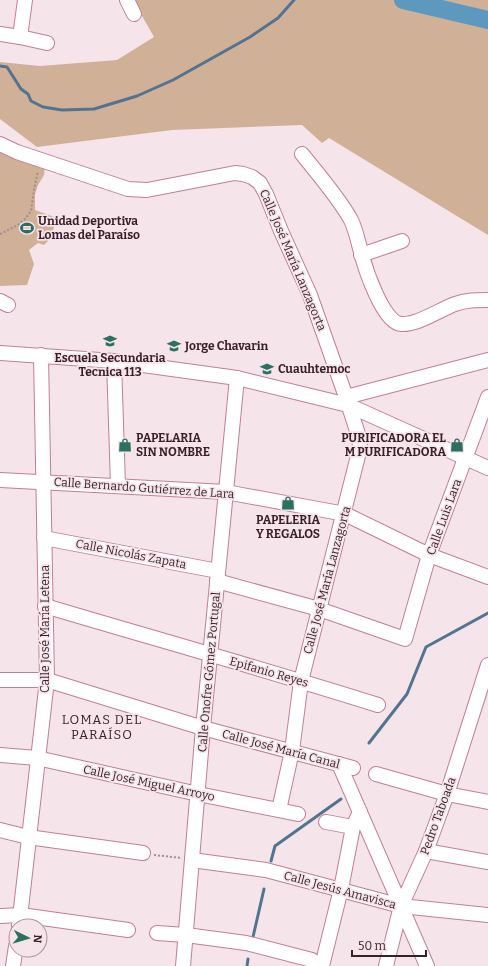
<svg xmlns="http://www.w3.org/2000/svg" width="488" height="966" font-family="Bitter,serif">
  <rect width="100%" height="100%" fill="#f5e5ea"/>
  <g fill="#d1b098">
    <polygon points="133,0 488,0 488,235 329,138 322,143 302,125 172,130 37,147 0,119 0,62 40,66 117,60 154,37"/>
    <polygon points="0,152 45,166 44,175 38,185 35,194 35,210 57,218 50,239 44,245 38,243 29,250 34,264 27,285 0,286"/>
  </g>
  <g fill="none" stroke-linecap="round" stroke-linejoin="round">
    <g stroke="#527491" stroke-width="3">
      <polyline points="0,66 7,67 21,89 28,94 31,101 43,107 62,110 94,109 137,96 173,80 250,37 278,18 294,0"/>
      <polyline points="369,743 407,694 426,647 488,613"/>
      <polyline points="271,861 275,846 341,799"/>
      <polyline points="253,937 264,889"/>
      <polyline points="247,966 248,959"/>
    </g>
    <polyline stroke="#5d99be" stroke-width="18" points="403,0 488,20"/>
    <g stroke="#c47d97" stroke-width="16">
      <g id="minor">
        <polyline points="127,0 134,14"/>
        <polyline points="0,34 20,37 47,43"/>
        <polyline points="20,37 25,0"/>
        <polyline points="0,144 17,152 128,189 147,190 235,173 243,174 252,177 260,183 266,194 281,231 310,295 346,397 359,437 360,448 301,681 292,751 279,810"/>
        <path d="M302,154C318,174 339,198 351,220C356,230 358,242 361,252C365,268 383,323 401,324C418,325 439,310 455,304C466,300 476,300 488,300"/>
        <polyline points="361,255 402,241"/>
        <polyline points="0,301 8,305"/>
        <polyline points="0,353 114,361 237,378 348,405 488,468"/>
        <polyline points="114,361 118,486"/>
        <polyline points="346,397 488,360"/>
        <polyline points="0,480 226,492 345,514 429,555 488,577"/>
        <polyline points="44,538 218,571"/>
        <polyline points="217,581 319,609 405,639 429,555 488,397"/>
        <path d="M45,606C156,639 267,670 378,705"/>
        <polyline points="0,680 47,680 203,728 353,768"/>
        <polyline points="0,755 37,758 198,794 298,814"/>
        <polyline points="339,764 427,966"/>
        <polyline points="376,774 447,794 488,802"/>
        <polyline points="326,822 353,827"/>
        <polyline points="0,830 28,837 143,853"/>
        <polyline points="426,851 488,862"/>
        <polyline points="192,860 266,870 401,906 488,915"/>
        <polyline points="0,916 21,915 128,930"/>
        <polyline points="19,926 47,680 41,355"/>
        <polyline points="157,933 186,935 246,943 312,960"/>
        <polyline points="13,966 16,946"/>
        <polyline points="183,966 203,728 237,378"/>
        <polyline points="322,966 341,889 353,827 360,812"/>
        <polyline points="386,966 401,906 426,851 447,794 488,665"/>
      </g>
    </g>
    <g stroke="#a08b92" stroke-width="2" stroke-dasharray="2 2" stroke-linecap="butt">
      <polyline points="0,234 18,225 25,219 31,211 34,190 38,171"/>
      <polyline points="154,855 182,858"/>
    </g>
    <use href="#minor" stroke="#fff" stroke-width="14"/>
  </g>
  <defs>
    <g id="stadium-bare" transform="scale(1.08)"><path d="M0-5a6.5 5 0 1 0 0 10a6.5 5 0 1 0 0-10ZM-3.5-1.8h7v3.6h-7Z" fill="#2d7062" stroke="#f5e5ea" stroke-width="2.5" paint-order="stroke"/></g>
    <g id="school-bare" transform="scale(1.08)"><path d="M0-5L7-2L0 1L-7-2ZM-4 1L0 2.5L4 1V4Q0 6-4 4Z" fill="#2d7062" stroke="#f5e5ea" stroke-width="2.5" paint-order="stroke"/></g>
    <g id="shop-bare" transform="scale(1.08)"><path d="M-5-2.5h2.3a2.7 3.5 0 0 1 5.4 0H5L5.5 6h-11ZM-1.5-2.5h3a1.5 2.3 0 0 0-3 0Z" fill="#2d7062" stroke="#f5e5ea" stroke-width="2.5" paint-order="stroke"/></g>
  </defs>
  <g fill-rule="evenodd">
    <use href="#stadium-bare" x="27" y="228"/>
    <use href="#school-bare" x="110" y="341"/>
    <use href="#school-bare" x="174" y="346"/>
    <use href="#school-bare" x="267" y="369"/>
    <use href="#shop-bare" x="125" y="445"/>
    <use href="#shop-bare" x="457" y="445"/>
    <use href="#shop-bare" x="288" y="503"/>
  </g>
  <g text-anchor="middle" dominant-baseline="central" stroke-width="3.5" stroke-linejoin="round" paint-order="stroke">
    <g font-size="12" font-weight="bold" fill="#3a1e28" stroke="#f5e5ea" text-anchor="start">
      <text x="38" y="221">Unidad Deportiva<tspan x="38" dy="14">Lomas del Paraíso</tspan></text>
      <text x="185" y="346">Jorge Chavarin</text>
      <text x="110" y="358" text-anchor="middle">Escuela Secundaria<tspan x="110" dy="14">Tecnica 113</tspan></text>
      <text x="278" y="369">Cuauhtemoc</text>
      <text x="136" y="438">PAPELARIA<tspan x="136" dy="14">SIN NOMBRE</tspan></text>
      <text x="446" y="438" text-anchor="end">PURIFICADORA EL<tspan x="446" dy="14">M PURIFICADORA</tspan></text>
      <text x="288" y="520" text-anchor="middle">PAPELERIA<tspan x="288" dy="14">Y REGALOS</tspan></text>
    </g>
    <g font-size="12" fill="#3a1e28" stroke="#f5e5ea">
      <text transform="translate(293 260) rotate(67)">Calle José María Lanzagorta</text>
      <text transform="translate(144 488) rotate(4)">Calle Bernardo Gutiérrez de Lara</text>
      <text transform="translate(444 517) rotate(-70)">Calle Luis Lara</text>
      <text transform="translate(131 554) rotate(11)">Calle Nicolás Zapata</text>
      <text transform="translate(327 580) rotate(-75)">Calle José María Lanzagorta</text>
      <text transform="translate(45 629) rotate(-90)">Calle José María Letena</text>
      <text transform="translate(209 672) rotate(-85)">Calle Onofre Gómez Portugal</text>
      <text transform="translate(269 672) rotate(16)">Epifanio Reyes</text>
      <text transform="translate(281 749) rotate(15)">Calle José María Canal</text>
      <text transform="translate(149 783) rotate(12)">Calle José Miguel Arroyo</text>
      <text transform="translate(438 816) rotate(-70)">Pedro Taboada</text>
      <text transform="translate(340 890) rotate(15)">Calle Jesús Amavisca</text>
    </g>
    <g font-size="13" letter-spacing="1" fill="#3a1e28" stroke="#f5e5ea">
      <text x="102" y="719">LOMAS DEL<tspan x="102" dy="15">PARAÍSO</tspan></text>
    </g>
  </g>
  <g transform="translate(28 938) rotate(95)"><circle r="19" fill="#f5e5ea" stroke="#aa959c"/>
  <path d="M0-3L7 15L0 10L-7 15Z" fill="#2d7062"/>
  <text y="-6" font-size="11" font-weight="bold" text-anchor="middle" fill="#3a1e28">N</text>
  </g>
  <path d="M352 950v6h74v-6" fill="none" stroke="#3a1e28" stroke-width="2"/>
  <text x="358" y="950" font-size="12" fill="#3a1e28" stroke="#f5e5ea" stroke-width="3" paint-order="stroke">50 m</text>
</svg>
